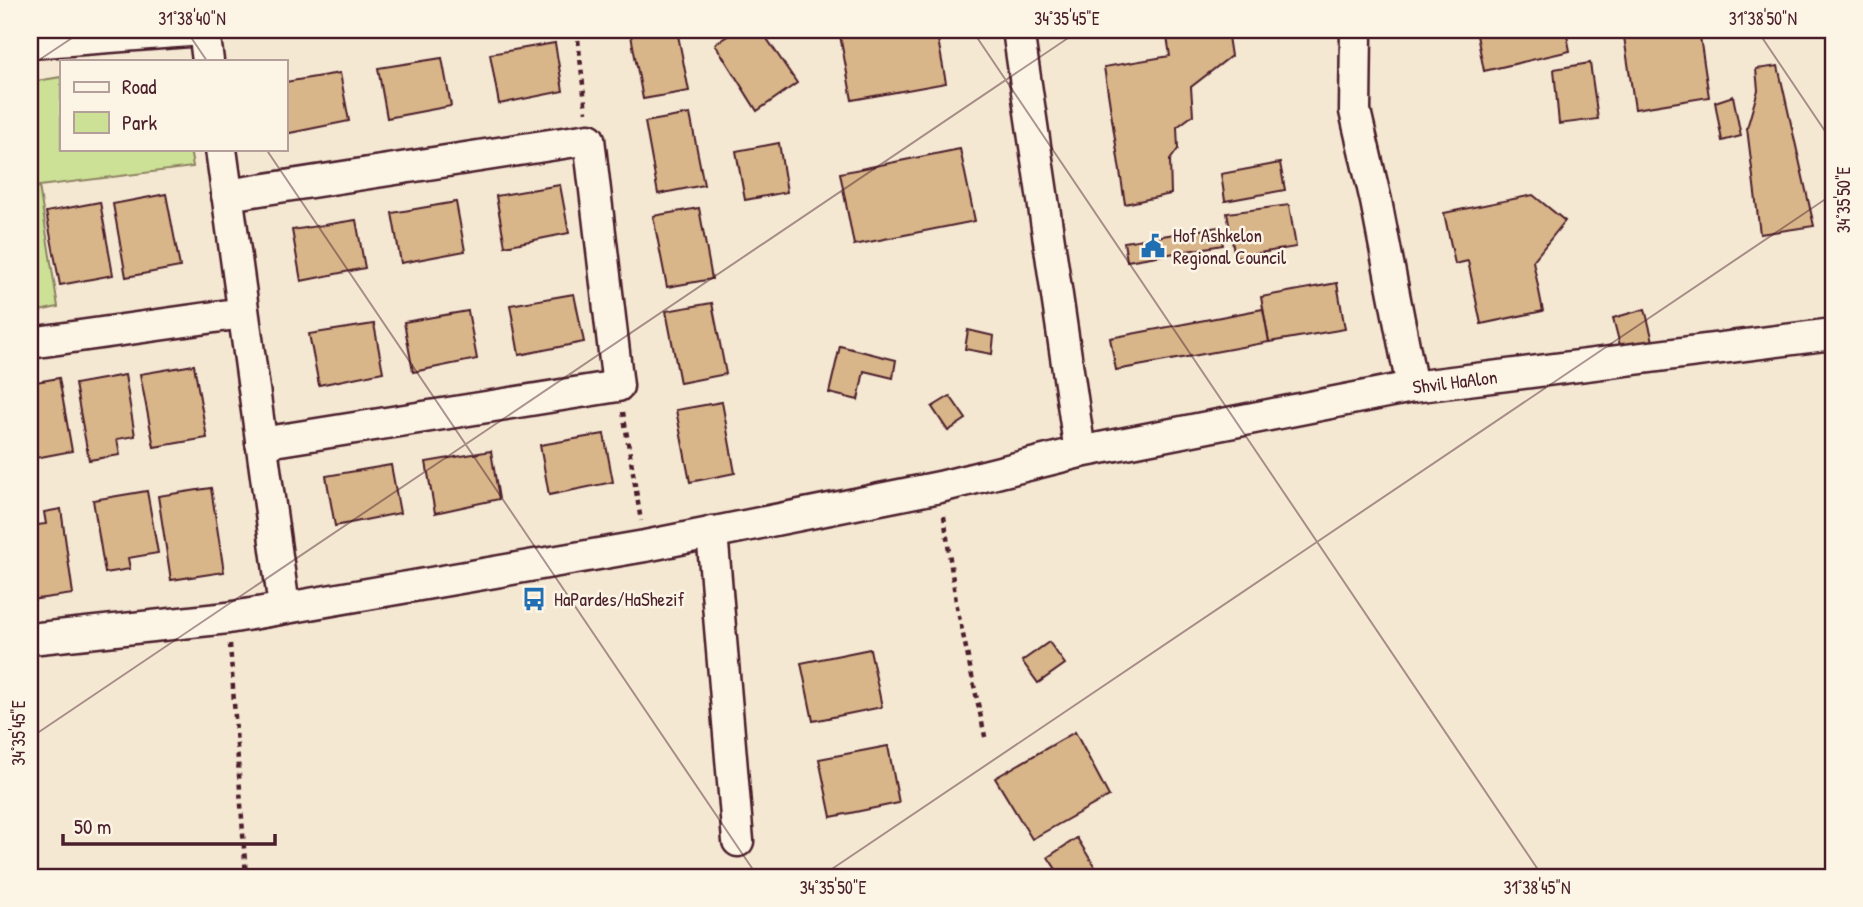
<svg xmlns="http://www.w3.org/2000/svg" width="1863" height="907" font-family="'Patrick Hand',sans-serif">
  <rect width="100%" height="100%" fill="#f5e8d3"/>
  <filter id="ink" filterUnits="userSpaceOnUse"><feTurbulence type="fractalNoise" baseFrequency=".0143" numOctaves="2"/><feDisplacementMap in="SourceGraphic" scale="14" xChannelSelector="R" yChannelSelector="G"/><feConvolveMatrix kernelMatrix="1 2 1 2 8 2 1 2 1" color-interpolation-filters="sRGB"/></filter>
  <g filter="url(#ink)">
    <polygon fill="#cce196" stroke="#8b8060" stroke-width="2" points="61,77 61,149 190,149 193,167 39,186 58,307 30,313 30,82"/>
    <g fill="#d9b58a" stroke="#4a1f2b" stroke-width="2">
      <polygon points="630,30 677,30 689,91 643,99"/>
      <polygon points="737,30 761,30 797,83 757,111 715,44"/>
      <polygon points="839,30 896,30 903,32 911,40 937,34 946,83 852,100"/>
      <polygon points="1166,30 1227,30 1231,56 1191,87 1193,115 1177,127 1178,149 1170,160 1171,194 1125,204 1104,67 1170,56"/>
      <polygon points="1476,30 1566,30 1570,51 1484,71"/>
      <polygon points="1663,30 1699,30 1709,97 1635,109 1624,37"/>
      <polygon points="555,43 563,91 499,104 490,54"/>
      <polygon points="442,58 451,106 387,118 378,68"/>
      <polygon points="1590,63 1598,119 1559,124 1554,69"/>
      <polygon points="1778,66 1814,226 1760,234 1747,128 1758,90 1756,69"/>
      <polygon points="340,73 349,121 285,134 285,82"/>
      <polygon points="1733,96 1741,136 1722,141 1715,102"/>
      <polygon points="690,114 704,185 658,194 645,122"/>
      <polygon points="779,143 787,192 745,200 736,151"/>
      <polygon points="960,149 975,221 854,245 840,173"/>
      <polygon points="1280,163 1285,190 1225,201 1221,174"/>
      <polygon points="560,185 569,233 505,246 496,196"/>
      <polygon points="166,194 180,267 126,277 113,204"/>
      <polygon points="1533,195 1565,221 1533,261 1543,311 1481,324 1468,261 1455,264 1444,213"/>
      <polygon points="100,202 113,275 60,285 46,212"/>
      <polygon points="456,202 465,251 401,263 392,213"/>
      <polygon points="1289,205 1296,247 1235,257 1227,213"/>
      <polygon points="699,208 712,279 667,287 653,216"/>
      <polygon points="356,220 365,268 301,281 292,230"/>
      <polygon points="1219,227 1223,245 1127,261 1124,242"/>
      <polygon points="1337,283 1345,329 1269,342 1261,297"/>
      <polygon points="574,294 584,342 519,355 510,305"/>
      <polygon points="712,303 726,374 680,383 666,311"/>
      <polygon points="1263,309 1269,342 1116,370 1110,338"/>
      <polygon points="1645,309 1653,341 1621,349 1613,318"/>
      <polygon points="468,311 477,359 413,372 404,322"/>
      <polygon points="374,324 383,372 319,385 309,334"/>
      <polygon points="968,330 994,336 992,354 965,349"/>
      <polygon points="840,346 896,360 893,378 864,371 858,400 829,393"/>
      <polygon points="194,365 207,438 154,447 140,374"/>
      <polygon points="125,375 135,436 117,439 120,455 89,460 75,384"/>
      <polygon points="59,378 72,451 30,459 30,383"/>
      <polygon points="950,396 966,419 948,431 932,407"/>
      <polygon points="722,402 735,473 690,482 676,410"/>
      <polygon points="604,434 613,482 549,495 540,445"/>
      <polygon points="491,451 499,499 435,513 426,462"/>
      <polygon points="391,465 400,513 335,526 326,476"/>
      <polygon points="211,488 224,572 171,580 158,496"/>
      <polygon points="147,491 158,553 128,558 130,569 105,573 93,500"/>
      <polygon points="61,509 73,594 30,600 30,526 46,524 44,512"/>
      <polygon points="1049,642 1065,664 1038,683 1022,661"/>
      <polygon points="870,649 882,707 813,721 801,663"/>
      <polygon points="1075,732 1109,796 1032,839 995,778"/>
      <polygon points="888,746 899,803 831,817 819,759"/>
      <polygon points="1077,838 1095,867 1079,877 1061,877 1048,857"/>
    </g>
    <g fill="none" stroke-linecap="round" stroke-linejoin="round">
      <g stroke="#4a1f2b" stroke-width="35">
        <g id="minor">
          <polyline points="204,30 208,61"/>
          <polyline points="1018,30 1080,452"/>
          <polyline points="1356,30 1355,111 1376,201 1412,387"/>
          <polyline points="30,43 202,30"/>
          <polyline points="221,149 284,607"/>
          <polyline points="227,195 589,139 618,386 261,443"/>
          <polyline points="30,343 243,313"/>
          <polyline points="712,532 738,841"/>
          <path id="s1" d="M30,639L228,618L645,546L940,487L1080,452L1412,387L1833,334"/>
        </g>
      </g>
      <g stroke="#4a1f2b" stroke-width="4.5" stroke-dasharray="5 5" stroke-linecap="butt">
        <polyline points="577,30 586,112"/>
        <polyline points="623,412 641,521"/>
        <polyline points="944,516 956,602 986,741"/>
        <polyline points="230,644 246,877"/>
      </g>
      <use href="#minor" stroke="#fcf5e5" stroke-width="30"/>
    </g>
  </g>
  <path fill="none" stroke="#4a1f2b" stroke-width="2" stroke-opacity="0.45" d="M186,30L207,61M972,30L1543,877M1757,30L1833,143M30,66L84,30M266,149L758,877M30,738L1080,30M820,877L1833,194M1816,877L1833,866"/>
  <defs>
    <g id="civic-bare" transform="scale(1.89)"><path d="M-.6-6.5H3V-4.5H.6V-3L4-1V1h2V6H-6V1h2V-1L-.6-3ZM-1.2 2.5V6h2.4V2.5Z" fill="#1f6fb2" stroke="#fcf5e5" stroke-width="2.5" paint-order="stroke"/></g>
    <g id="bus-bare" transform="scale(1.89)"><path d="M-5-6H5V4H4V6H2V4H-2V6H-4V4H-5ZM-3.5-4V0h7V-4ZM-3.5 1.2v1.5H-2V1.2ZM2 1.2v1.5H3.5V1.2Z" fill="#1f6fb2" stroke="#fcf5e5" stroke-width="2.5" paint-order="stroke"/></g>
  </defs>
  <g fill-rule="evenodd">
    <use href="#civic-bare" x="1153" y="246"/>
    <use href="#bus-bare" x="534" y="599"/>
  </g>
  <g text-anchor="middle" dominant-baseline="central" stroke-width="5" stroke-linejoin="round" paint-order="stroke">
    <g font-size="19" fill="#4a1f2b" stroke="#fcf5e5" text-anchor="start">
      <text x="1173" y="235">Hof Ashkelon<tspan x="1173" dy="22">Regional Council</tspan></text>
      <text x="554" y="599">HaPardes/HaShezif</text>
    </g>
    <g font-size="19" fill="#4a1f2b" stroke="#fcf5e5">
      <text stroke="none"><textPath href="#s1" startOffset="1449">Shvil HaAlon</textPath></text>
    </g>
  </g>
  <rect width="1863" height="907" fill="none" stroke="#fcf5e5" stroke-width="77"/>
  <rect x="60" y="60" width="228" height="91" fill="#fcf5e5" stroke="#b59f9b" stroke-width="2"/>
  <rect x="74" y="82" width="35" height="10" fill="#fcf5e5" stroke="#b59f9b" stroke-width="2"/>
  <text x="122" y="94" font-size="21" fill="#4a1f2b">Road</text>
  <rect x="74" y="112" width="35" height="21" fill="#cce196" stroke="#b59f9b" stroke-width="2"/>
  <text x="122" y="130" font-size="21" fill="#4a1f2b">Park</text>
  <path d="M63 834v10h212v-10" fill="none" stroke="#4a1f2b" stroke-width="3.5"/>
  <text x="74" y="834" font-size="21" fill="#4a1f2b" stroke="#fcf5e5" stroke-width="5" paint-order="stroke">50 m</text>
  <rect x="38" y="38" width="1787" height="831" fill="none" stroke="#4a1f2b" stroke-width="2.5"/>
  <g font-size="18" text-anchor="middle" fill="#4a1f2b">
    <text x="192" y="25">31°38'40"N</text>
    <text x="1067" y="25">34°35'45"E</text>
    <text x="1763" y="25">31°38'50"N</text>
    <text transform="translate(1844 200) rotate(-90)" y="6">34°35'50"E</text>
    <text transform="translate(19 733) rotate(-90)" y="6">34°35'45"E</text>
    <text x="833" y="894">34°35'50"E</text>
    <text x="1537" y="894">31°38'45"N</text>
  </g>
</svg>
